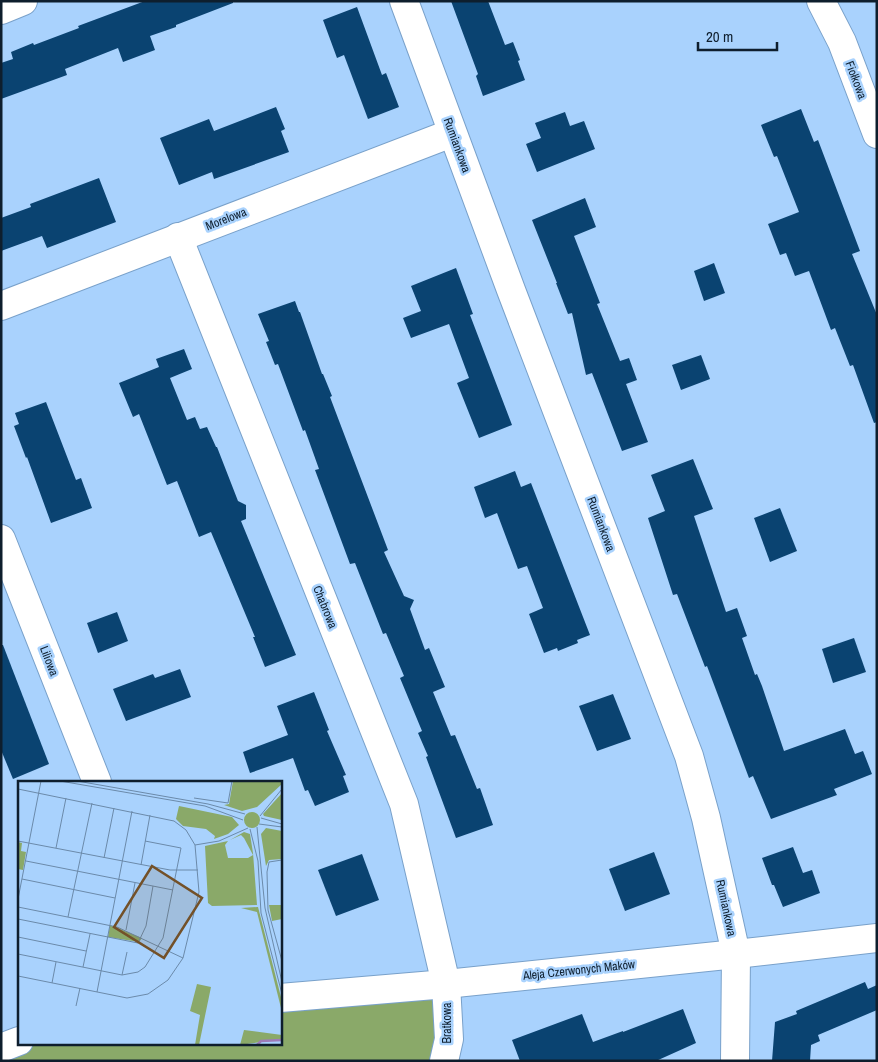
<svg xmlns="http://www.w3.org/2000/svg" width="878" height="1062" font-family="'Archivo Narrow',sans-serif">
  <rect width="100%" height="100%" fill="#a9d2fd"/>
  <polygon fill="#8aa969" points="444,987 442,1061 1,1061 19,1043 280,1043 280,1000"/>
  <g fill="#0a4371">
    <polygon points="145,1 233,1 233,3 176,25 176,27 150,36 155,50 123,62 118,48 65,69 67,75 1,99 1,63 13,59 11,52 33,43 34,45 79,28 78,26"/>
    <polygon points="451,1 488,1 505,45 513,42 520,60 518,61 525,80 483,96 476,76 478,74"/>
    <polygon points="357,7 382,75 386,73 399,107 368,119 344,55 337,58 323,20"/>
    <polygon points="276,107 285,129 281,131 289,152 214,179 212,172 179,185 160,138 209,119 214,131"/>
    <polygon points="801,109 814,142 818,140 860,251 852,254 877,315 877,422 874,423 853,365 850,366 835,328 831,330 809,271 795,276 786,253 780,255 768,224 799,212 777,156 774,157 761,125"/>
    <polygon points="565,112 570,126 584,121 595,149 537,172 526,144 541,138 535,123"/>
    <polygon points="99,178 116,222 47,248 42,236 1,251 1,218 31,207 30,204"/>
    <polygon points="585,198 596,227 574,236 600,303 597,304 620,361 629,358 637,380 626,384 648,442 622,451 592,373 586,375 572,313 568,314 556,283 557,283 532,220"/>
    <polygon points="714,263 725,293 704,301 694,271"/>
    <polygon points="456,268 473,314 470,315 512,425 479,438 457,383 469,378 449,324 411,338 403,318 421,311 411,286"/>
    <polygon points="295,301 299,312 300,312 322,374 323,374 332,396 330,397 388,550 384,552 404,596 414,600 410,609 425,650 429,648 445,687 433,692 451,736 455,735 477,789 480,788 493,825 456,838 426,757 428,756 418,733 422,731 400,678 404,676 386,633 383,634 355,563 350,564 315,470 319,469 305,430 303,431 278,364 275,365 266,342 269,341 258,314"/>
    <polygon points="184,349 192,369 170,378 187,420 195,417 200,429 207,427 216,447 217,447 238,501 246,505 246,519 241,521 296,655 265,667 253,637 255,637 211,532 199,537 177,481 167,485 139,414 133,417 119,383 159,367 156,359"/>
    <polygon points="701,355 710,379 681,390 672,365"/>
    <polygon points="46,402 76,480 81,478 92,508 51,523 27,457 26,458 14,426 19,424 15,413"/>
    <polygon points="693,459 713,509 694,516 726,612 737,608 747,636 742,638 755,675 757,674 762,686 784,751 845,729 855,754 863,751 872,774 834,789 837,795 771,819 753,776 749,778 707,666 705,667 677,594 673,595 648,518 665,511 651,475"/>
    <polygon points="515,471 521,487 531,483 590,635 577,640 578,643 558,651 557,648 544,653 529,614 543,608 527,566 518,569 497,513 485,518 474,487"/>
    <polygon points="780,508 797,551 770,562 754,518"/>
    <polygon points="117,612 128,641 98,653 87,623"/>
    <polygon points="854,638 866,672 833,683 822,649"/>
    <polygon points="1,645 3,645 49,764 13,779 1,750"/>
    <polygon points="180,669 191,697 126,721 113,689 153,674 155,678"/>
    <polygon points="314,692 329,730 327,731 346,775 343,776 349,792 315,806 308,790 305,791 293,758 250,773 243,752 288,735 277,706"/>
    <polygon points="613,694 631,739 597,751 579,706"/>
    <polygon points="793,847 803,873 812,870 820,893 783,907 774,885 772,885 762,858"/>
    <polygon points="654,852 670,894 625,911 609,869"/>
    <polygon points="362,854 379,900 336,916 318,870"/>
    <polygon points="865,982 868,989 877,985 877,1010 818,1035 820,1041 811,1045 810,1061 772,1061 775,1022 797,1014 796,1011"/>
    <polygon points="683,1009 696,1043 656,1061 520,1061 512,1040 582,1014 593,1042 623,1031 623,1032"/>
  </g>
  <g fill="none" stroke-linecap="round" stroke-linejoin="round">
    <g stroke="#79a1ca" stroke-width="30">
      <g id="minor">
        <polyline points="404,1 511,290 689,756 706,818 736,954 735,1061"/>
        <polyline points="821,1 842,42 877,134"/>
        <polyline points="1,10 23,1"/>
        <polyline points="178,237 404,804 446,984 449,1039 444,1061"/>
        <polyline points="1,306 452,133"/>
        <polyline points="1,539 97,782"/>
        <polyline points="280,998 446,984 736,954 877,938"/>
        <polyline points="1,1048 19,1041"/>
      </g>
    </g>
    <use href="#minor" stroke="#fff" stroke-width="28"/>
  </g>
  <g text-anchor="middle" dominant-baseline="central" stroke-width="5" stroke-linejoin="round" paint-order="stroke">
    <g font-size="12" fill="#0e1e2d" stroke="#a9d2fd">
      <text transform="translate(856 80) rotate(69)">Fiołkowa</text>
      <text transform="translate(457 145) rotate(70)">Rumiankowa</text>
      <text transform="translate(226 219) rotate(-21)">Morelowa</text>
      <text transform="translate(601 524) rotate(69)">Rumiankowa</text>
      <text transform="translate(325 607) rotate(68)">Chabrowa</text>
      <text transform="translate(49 661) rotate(69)">Liliowa</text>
      <text transform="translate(726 908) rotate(78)">Rumiankowa</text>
      <text transform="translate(579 970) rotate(-6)">Aleja Czerwonych Maków</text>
      <text transform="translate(447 1023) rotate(-90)">Bratkowa</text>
    </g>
  </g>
  <g transform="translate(18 781)">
    <rect width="264" height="264" fill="#a9d2fd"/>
    <path d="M215,0H264V3L239,26L224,30L206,24L211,23ZM264,12V39L246,35L245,33ZM161,25L214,36L221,44L210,53L196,58L197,55L188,48L165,45L158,38ZM226 39a8 8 0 1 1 16 0a8 8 0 1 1-16 0ZM248,47L264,50V78L251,79L248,85L243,53ZM226,51L232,53L235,72L239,124L194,125L190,122L187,65L210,60L207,64L210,77H230L235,74L226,57L223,54L212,59ZM0,61L4,62L3,70L8,71L5,89L0,88ZM251,124H264V138L254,140ZM240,126L264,220V231L239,131L223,127ZM92,144L124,157L121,161L90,156ZM179,203L193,206L181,264H177L182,234L172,230ZM226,249L264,254V258L222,264Z" fill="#8aa969"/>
    <path fill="none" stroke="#9d7bb8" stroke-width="2.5" d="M239,264L243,260L264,259"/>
    <path fill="none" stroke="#6b8aaa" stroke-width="1" d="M42,0L187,25L225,39M59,0L190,23L227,33M0,8L156,40L168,49L177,64L181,111L165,177L150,199L130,213L109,217L0,195M176,17L210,22L214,0M242,35L264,8M243,37L264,43M241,43L264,46M239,46L247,127L264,201M232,48L240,80L243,132L264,213M0,60L152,89H180M177,64L201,60L230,47M38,67L48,17M86,77L96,27M264,79L251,81L249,91L250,129L264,180M8,80L155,109M123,84L132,34M4,98L97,117M0,118L23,0M0,126L99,146L165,177M50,136L74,22M0,138L120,162L128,145L135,105M108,149L117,102M0,156L68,170M0,173L104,194L120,191L127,186L145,157L163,67L127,60M65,186L72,153M104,194L109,171M34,202L38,181M79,211L114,30M58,225L62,207"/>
    <path fill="#735129" fill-opacity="0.15" stroke="#735129" stroke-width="2.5" d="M134,85L184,117L146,177L96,146Z"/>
    <rect width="264" height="264" fill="none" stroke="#0e1e2d" stroke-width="2.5"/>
  </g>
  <rect width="878" height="1062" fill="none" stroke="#0e1e2d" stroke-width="5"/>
  <path d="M698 42v8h79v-8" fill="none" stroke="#0e1e2d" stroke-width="2.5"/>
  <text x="706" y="42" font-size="15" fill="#0e1e2d" stroke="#a9d2fd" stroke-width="4" paint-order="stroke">20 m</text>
</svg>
